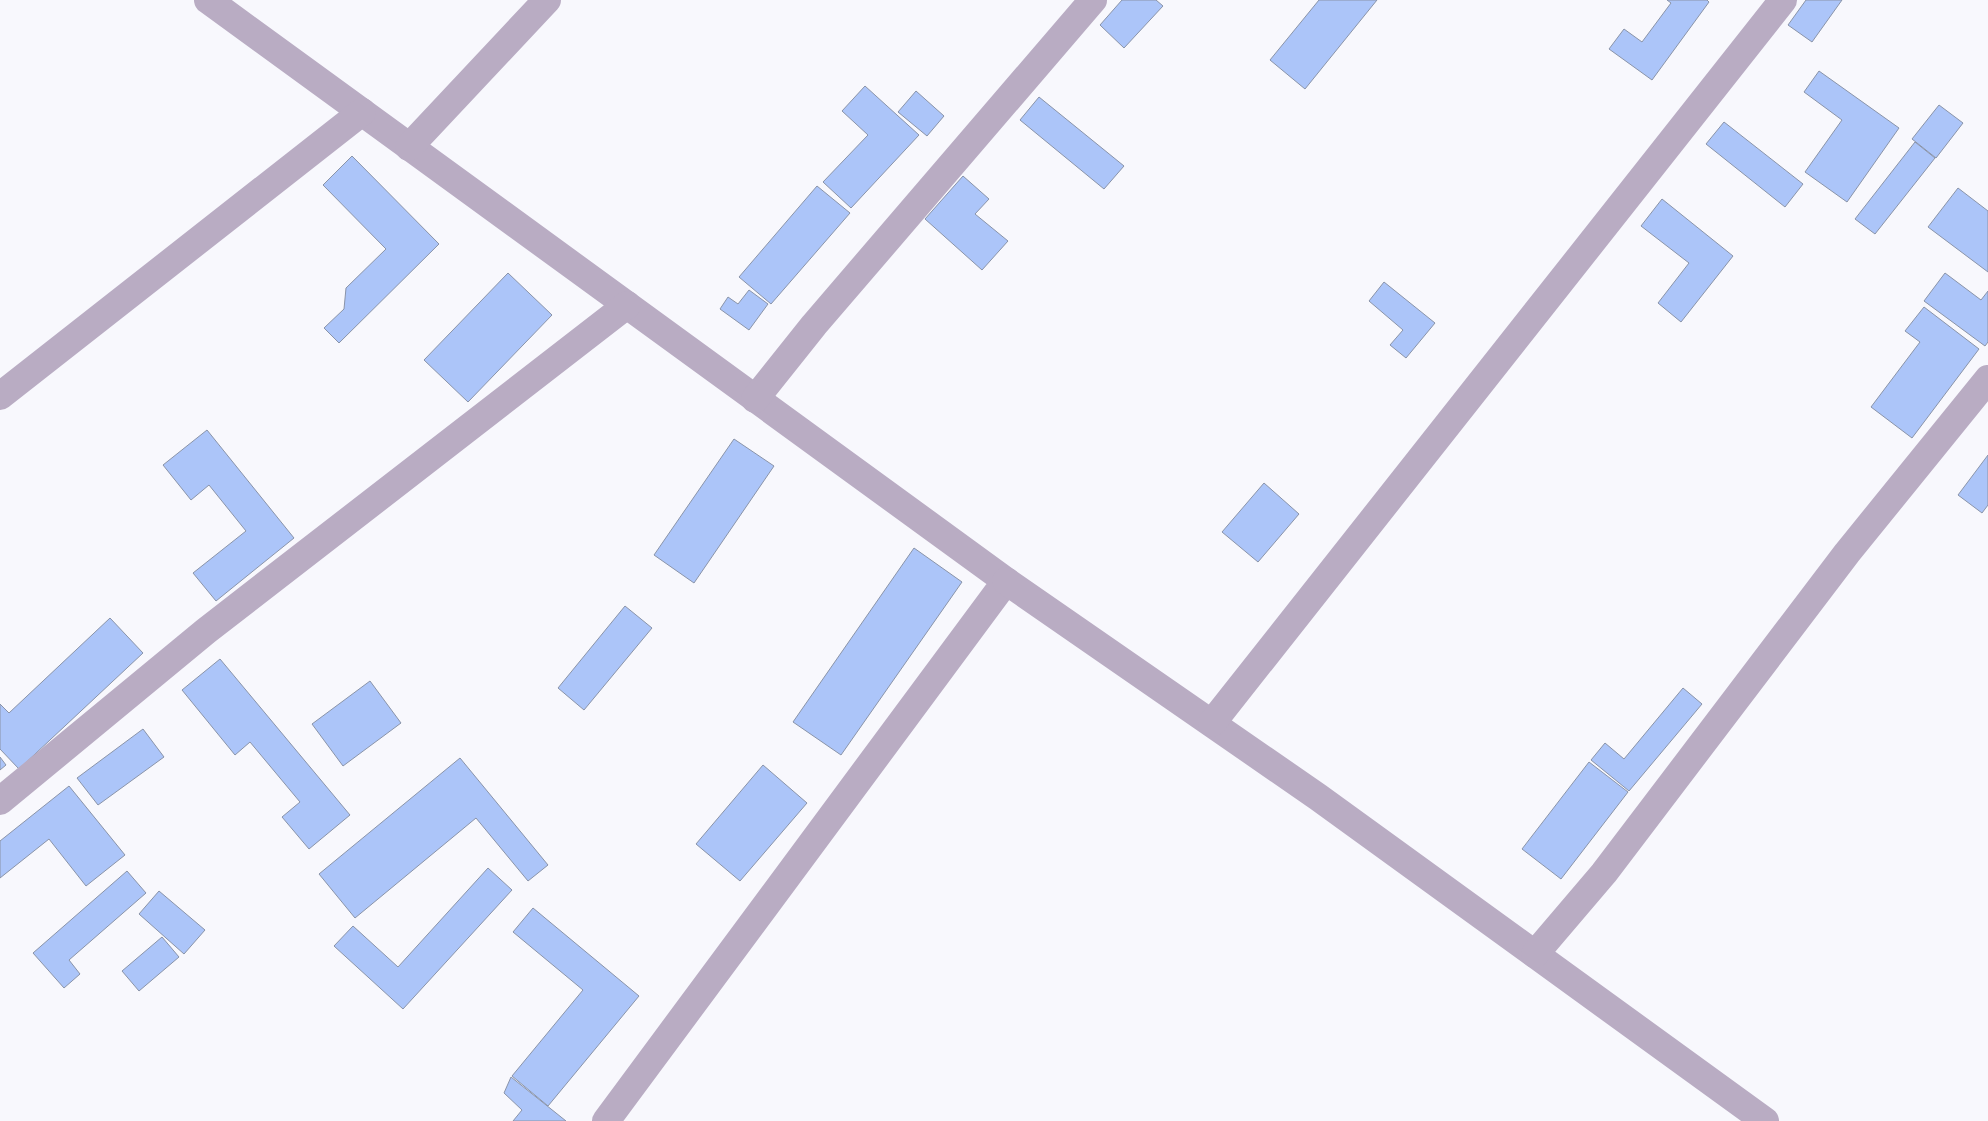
<svg xmlns="http://www.w3.org/2000/svg" width="1988" height="1121" font-family="'Source Serif 4',serif">
  <rect width="100%" height="100%" fill="#f8f8fd"/>
  <g fill="#acc5f9" stroke="#8a94a9">
    <polygon points="1122,0 1156,0 1163,6 1124,48 1100,25"/>
    <polygon points="1319,0 1377,0 1305,89 1270,60"/>
    <polygon points="1667,0 1707,0 1709,2 1652,80 1609,49 1624,29 1642,42 1671,3"/>
    <polygon points="1806,0 1842,0 1812,42 1788,25"/>
    <polygon points="1819,71 1899,128 1847,202 1805,172 1842,120 1804,92"/>
    <polygon points="865,86 919,135 851,208 823,182 868,135 842,111"/>
    <polygon points="916,91 944,116 927,136 898,112"/>
    <polygon points="1039,97 1124,166 1104,189 1020,120"/>
    <polygon points="1939,105 1963,123 1936,158 1912,139"/>
    <polygon points="1724,122 1803,184 1785,207 1706,144"/>
    <polygon points="1915,142 1935,158 1875,234 1855,219"/>
    <polygon points="352,156 439,244 339,343 324,328 344,309 346,288 386,249 323,185"/>
    <polygon points="963,176 989,199 975,214 1008,241 982,270 925,219"/>
    <polygon points="817,186 850,213 771,304 739,277"/>
    <polygon points="1958,188 1988,211 1988,272 1928,227"/>
    <polygon points="1662,199 1733,256 1681,322 1658,303 1689,263 1641,226"/>
    <polygon points="508,273 552,315 468,402 424,360"/>
    <polygon points="1945,273 1981,300 1988,291 1988,342 1985,346 1924,301"/>
    <polygon points="1384,282 1435,323 1406,358 1390,345 1403,330 1369,301"/>
    <polygon points="749,290 768,304 749,330 720,309 728,297 738,304"/>
    <polygon points="1924,307 1979,349 1912,438 1871,407 1920,342 1905,331"/>
    <polygon points="207,430 294,538 216,601 193,573 246,531 209,485 191,500 163,465"/>
    <polygon points="734,439 774,466 694,583 654,555"/>
    <polygon points="1988,455 1988,505 1982,513 1958,495"/>
    <polygon points="1264,483 1299,514 1258,562 1222,532"/>
    <polygon points="914,548 962,582 841,755 793,722"/>
    <polygon points="625,606 652,628 584,710 558,688"/>
    <polygon points="110,618 143,653 19,769 0,749 0,704 9,713"/>
    <polygon points="220,659 350,815 309,849 282,817 300,802 250,742 235,755 182,690"/>
    <polygon points="370,681 401,723 343,766 312,724"/>
    <polygon points="1683,688 1702,704 1629,791 1591,760 1605,743 1624,759"/>
    <polygon points="143,729 164,757 98,805 77,778"/>
    <polygon points="0,757 6,765 0,770"/>
    <polygon points="460,758 548,865 528,881 476,818 355,918 319,874"/>
    <polygon points="1589,762 1628,792 1561,879 1522,849"/>
    <polygon points="763,765 807,803 740,881 696,844"/>
    <polygon points="69,786 125,855 86,886 49,839 0,878 0,841"/>
    <polygon points="488,868 512,890 403,1009 334,946 353,926 398,967"/>
    <polygon points="127,871 146,893 69,960 80,974 64,988 33,953"/>
    <polygon points="159,891 205,930 184,954 139,914"/>
    <polygon points="533,908 639,996 548,1106 512,1076 583,990 513,932"/>
    <polygon points="162,937 179,957 139,991 122,971"/>
    <polygon points="511,1077 566,1121 513,1121 522,1110 504,1093"/>
  </g>
  <g fill="none" stroke-linecap="round" stroke-linejoin="round">
    <g stroke="#b9acc3" stroke-width="28">
      <polyline points="208,0 1006,581 606,1121"/>
      <polyline points="409,147 547,0"/>
      <polyline points="0,396 362,112"/>
      <polyline points="755,399 814,325 1093,0"/>
      <polyline points="1006,581 1318,797 1765,1121"/>
      <polyline points="1212,723 1783,0"/>
      <polyline points="0,801 206,631 627,305"/>
      <polyline points="1535,954 1604,873 1847,553 1988,379"/>
    </g>
  </g>
</svg>
